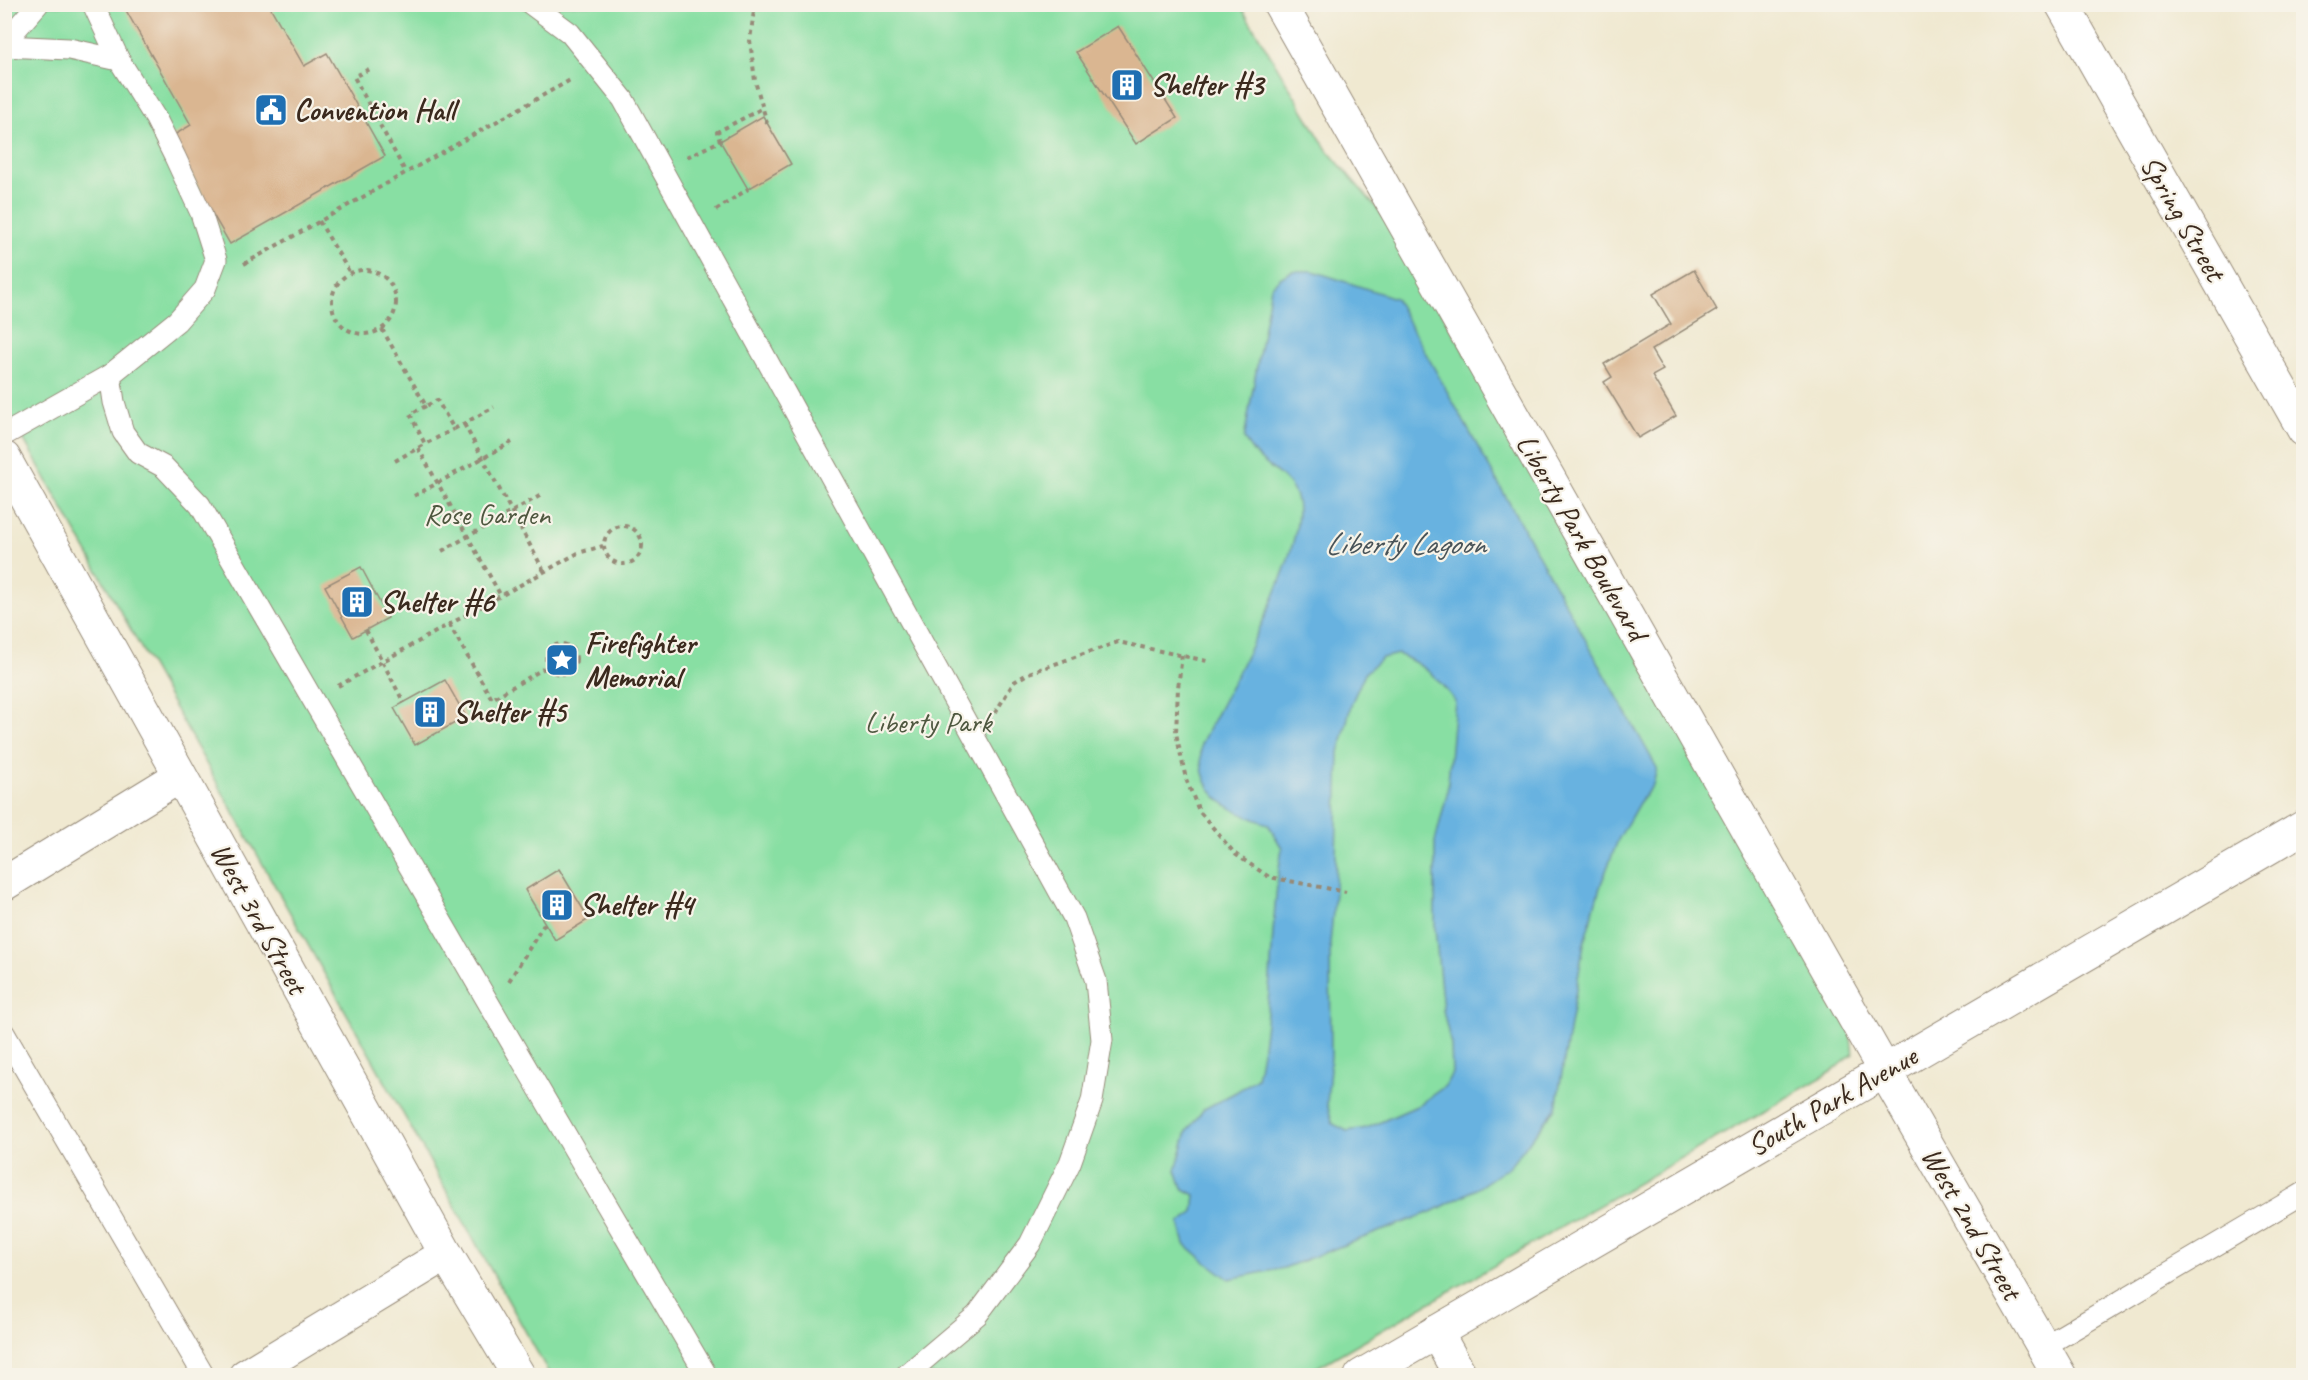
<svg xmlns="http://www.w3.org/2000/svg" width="2308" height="1380" font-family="Caveat,sans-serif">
  <rect width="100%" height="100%" fill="#f7f3e8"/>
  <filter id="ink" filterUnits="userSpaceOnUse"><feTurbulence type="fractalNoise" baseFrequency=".0167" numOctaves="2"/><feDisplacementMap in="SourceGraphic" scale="12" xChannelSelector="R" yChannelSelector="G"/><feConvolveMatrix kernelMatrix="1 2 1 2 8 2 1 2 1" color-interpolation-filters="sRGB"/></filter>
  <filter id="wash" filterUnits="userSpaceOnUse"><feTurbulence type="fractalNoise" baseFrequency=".008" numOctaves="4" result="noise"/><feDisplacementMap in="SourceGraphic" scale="24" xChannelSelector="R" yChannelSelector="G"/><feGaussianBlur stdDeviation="1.35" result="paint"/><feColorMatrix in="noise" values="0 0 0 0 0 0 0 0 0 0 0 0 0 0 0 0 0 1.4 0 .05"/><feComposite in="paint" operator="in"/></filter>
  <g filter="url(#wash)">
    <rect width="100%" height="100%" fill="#f0e9d1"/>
    <polygon fill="#88dfa3" stroke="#628460" stroke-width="1.5" points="4,5 1240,5 1327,150 1394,228 1850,1030 1853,1054 1833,1071 1304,1375 550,1375 5,406"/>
    <path fill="#68b2e0" stroke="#526e7f" stroke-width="1.5" fill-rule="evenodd" d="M1292,271H1313L1395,298L1657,768L1653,785L1639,803L1618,840L1601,884L1584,943L1556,1108L1510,1166L1476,1189L1436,1210L1284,1268L1229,1279L1207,1263L1185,1244L1179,1223L1193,1213L1195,1195L1182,1188L1176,1170L1187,1131L1204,1109L1236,1092L1257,1078C1274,1002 1269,924 1282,848L1268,824C1225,810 1197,794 1201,744C1224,697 1312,545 1296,497C1289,477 1269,469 1255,454C1251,450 1248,444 1244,439L1271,287L1280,278ZM1398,654C1426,666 1436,676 1455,701L1447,794L1435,842V929L1443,1010L1451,1045L1452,1073L1445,1086L1417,1106L1367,1128L1347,1131L1333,1124L1327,1104L1331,1056L1330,943L1335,892L1339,752L1352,702L1365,673L1382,658Z"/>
    <g id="blocks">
      <g fill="#dab691">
        <polygon points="123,5 269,5 304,66 327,53 385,156 230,244 169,138 191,125"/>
        <polygon points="1118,26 1177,118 1136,144 1076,52"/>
        <polygon points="763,116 791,164 748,189 720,141"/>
        <polygon points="1694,270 1717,310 1651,350 1663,370 1652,376 1676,416 1638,438 1604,382 1612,377 1604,364 1671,324 1653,294"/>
        <polygon points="361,567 388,618 353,637 325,586"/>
        <polygon points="445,680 466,717 415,745 394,708"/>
        <polygon points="559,869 589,919 555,940 525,890"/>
      </g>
    </g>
  </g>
  <g filter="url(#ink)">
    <use href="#blocks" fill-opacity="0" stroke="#968a78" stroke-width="1.5"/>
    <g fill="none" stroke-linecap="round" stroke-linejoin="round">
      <g stroke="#968a78" stroke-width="23">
        <g id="service">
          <polyline points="93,4 119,60"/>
          <polyline points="531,4 570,33 623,99 1074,918 1096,981 1102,1040 1092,1101 1070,1163 1030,1244 977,1315 905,1376"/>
          <polyline points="4,43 38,4"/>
          <polyline points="4,46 69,49 119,60 156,119 175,157 201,213 216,260 205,289 177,321 110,375"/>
          <polyline points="4,435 110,375 114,402 123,432 138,453 164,467 200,505 492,1009 707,1376"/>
          <polyline points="4,1033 204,1376"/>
          <polyline points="2043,1347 2304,1193"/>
        </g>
      </g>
      <g stroke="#968a78" stroke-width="35">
        <g id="minor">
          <polyline points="1280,4 1884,1070 2060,1376"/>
          <polyline points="2062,4 2304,430"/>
          <polyline points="4,884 180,776"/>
          <polyline points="1436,1332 1461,1376"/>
          <polyline points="245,1376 446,1254"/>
          <polyline points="1361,1376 2304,827"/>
        </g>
      </g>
      <g stroke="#968a78" stroke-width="35">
        <polyline id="tertiary" points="4,458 446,1254 519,1376"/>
      </g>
      <g stroke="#968a78" stroke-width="4" stroke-dasharray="4.5 4.5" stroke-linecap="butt">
        <polyline points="755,4 750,40 755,81 767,123"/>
        <polyline points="369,69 354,77 406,173"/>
        <polyline points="687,157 720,141 717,132 763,108"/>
        <polyline points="716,210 748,189"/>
        <polyline points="319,221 350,273"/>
        <polyline points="244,264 572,79"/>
        <circle cx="364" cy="302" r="32"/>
        <polyline points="382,329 426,406 437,400 454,429 494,407"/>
        <polyline points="426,406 410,414 425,444 454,429"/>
        <polyline points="464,424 544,571"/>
        <polyline points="418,448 501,596"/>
        <polyline points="395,461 425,444"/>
        <polyline points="414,496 512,442"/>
        <circle cx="623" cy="545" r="19"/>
        <polyline points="442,551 543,494"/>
        <polyline points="449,624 492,699 548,666"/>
        <polyline points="366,630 404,703"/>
        <circle cx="561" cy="659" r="15"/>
        <polyline points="1182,655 1178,688 1176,733 1186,779 1199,811 1235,854 1269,877 1346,892"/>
        <polyline points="338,686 578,553 603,546"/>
        <polyline points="995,713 1014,682 1029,673 1118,642 1207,661"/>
        <polyline points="509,981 545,923"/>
      </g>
      <use href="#service" stroke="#fff" stroke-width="21"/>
      <use href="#minor" stroke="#fff" stroke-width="33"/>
      <use href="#tertiary" stroke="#fff" stroke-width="33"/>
    </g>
  </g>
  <defs>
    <g id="building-square" transform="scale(1.725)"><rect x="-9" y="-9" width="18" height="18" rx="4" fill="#1f6fb2" stroke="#f7f3e8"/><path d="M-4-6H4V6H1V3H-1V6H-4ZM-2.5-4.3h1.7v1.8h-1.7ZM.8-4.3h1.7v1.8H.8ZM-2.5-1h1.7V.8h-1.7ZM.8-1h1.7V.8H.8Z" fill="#fff"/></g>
    <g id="civic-square" transform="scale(1.725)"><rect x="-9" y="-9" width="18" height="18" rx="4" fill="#1f6fb2" stroke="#f7f3e8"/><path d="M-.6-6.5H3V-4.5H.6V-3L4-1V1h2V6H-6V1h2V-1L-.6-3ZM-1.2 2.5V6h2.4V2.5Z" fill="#fff"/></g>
    <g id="sight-square" transform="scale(1.725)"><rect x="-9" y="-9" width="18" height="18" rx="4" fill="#1f6fb2" stroke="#f7f3e8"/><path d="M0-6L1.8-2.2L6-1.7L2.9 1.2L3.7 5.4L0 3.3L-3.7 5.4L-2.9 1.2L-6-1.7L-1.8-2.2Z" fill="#fff"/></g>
  </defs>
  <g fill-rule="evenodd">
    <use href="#building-square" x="1127" y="85"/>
    <use href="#civic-square" x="271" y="110"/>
    <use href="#building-square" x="357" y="602"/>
    <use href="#sight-square" x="562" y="660"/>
    <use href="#building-square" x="430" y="712"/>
    <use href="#building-square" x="557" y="905"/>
  </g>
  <g text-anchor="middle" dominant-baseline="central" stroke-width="4.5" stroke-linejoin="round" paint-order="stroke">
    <g font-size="30" font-weight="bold" fill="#3b2a1e" stroke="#f7f3e8" text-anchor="start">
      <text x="1150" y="85">Shelter #3</text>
      <text x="294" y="110">Convention Hall</text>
      <text x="380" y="602">Shelter #6</text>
      <text x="585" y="643">Firefighter<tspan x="585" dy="34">Memorial</tspan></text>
      <text x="453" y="712">Shelter #5</text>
      <text x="580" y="905">Shelter #4</text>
    </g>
    <g font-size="30" fill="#3b2a1e" stroke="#f7f3e8">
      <text transform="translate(2183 218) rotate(60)">Spring Street</text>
      <text transform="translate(1582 537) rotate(60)">Liberty Park Boulevard</text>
      <text transform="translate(259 918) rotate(61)">West 3rd Street</text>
      <text transform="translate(1832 1101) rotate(-30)">South Park Avenue</text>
      <text transform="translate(1972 1223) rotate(60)">West 2nd Street</text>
    </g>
    <g font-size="30" fill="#4e573f" stroke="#f7f3e8">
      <text x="487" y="514">Rose Garden</text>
      <text x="928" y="722">Liberty Park</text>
    </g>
    <g font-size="32" font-style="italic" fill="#485358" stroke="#f7f3e8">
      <text x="1405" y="543">Liberty Lagoon</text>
    </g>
  </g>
  <rect width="2308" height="1380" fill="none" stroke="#f7f3e8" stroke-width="24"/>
</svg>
